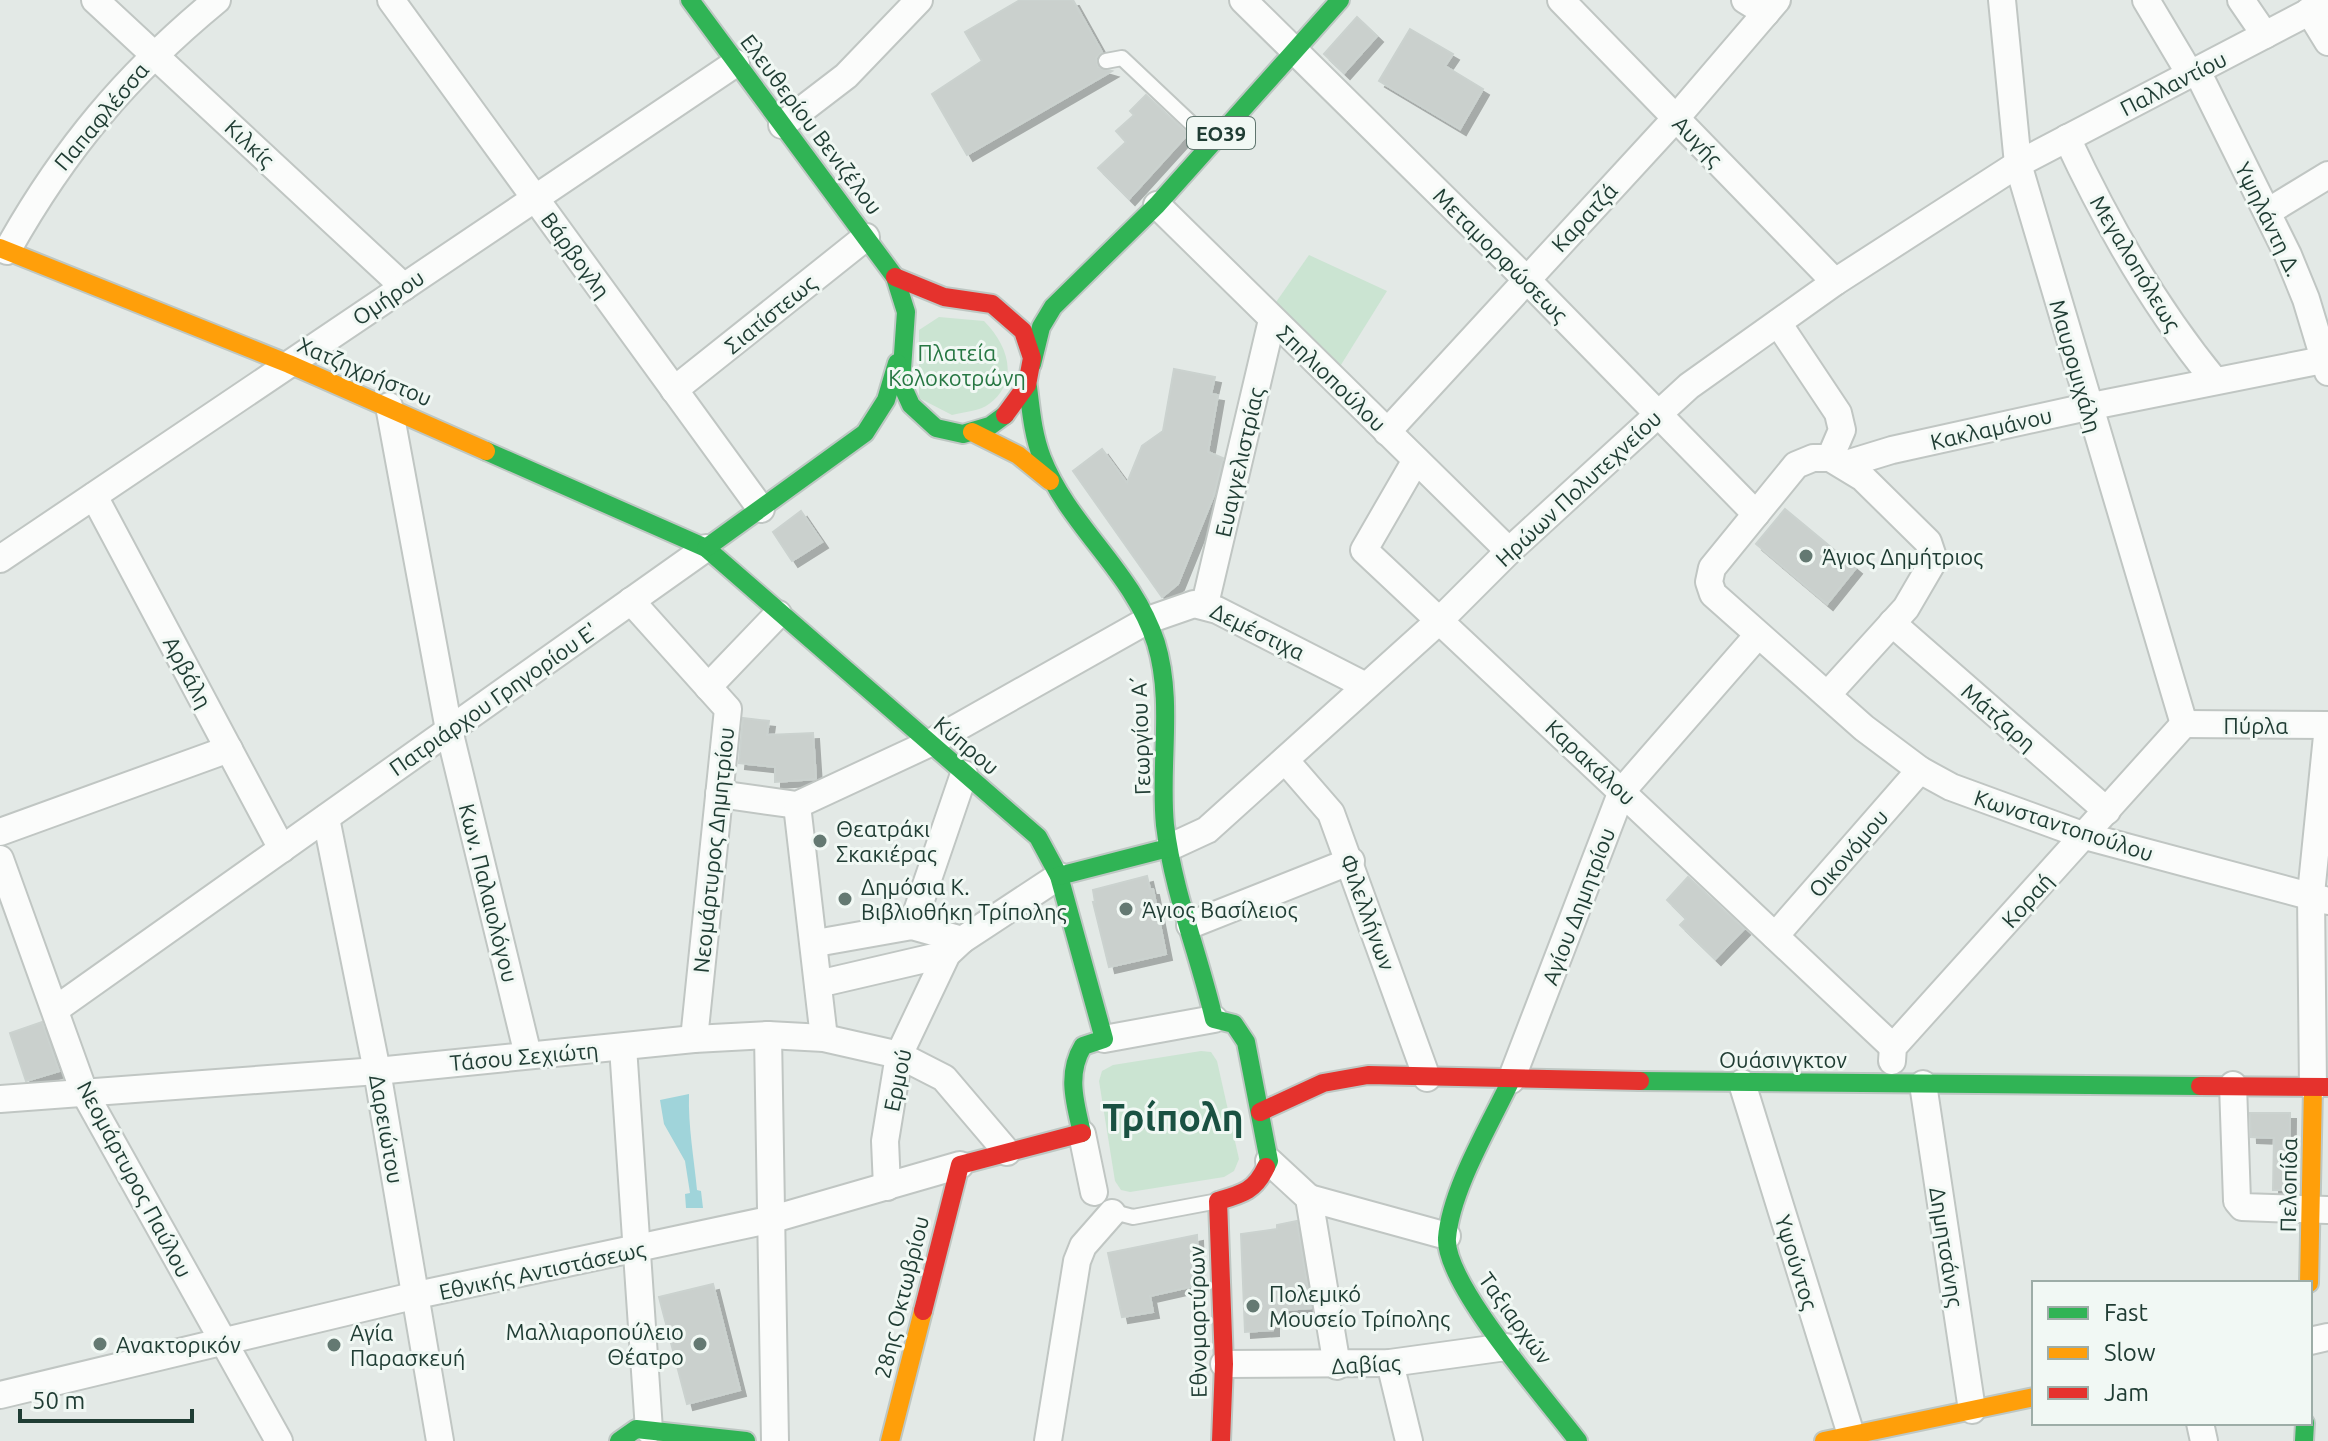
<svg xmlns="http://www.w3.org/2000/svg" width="2328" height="1441" font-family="Ubuntu,sans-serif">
  <defs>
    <filter id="shadow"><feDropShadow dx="6" dy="6" stdDeviation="0" flood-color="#0004"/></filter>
  </defs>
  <rect width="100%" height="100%" fill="#e3e9e6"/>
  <g fill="#cbe4d2">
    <polygon points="1309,255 1387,291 1339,368 1274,305"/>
    <path d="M939,317L984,321C1007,344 1021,380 989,404C981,411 963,412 952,415L919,398V330Z"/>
    <polygon points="1201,1051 1211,1052 1217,1061 1239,1159 1234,1171 1224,1177 1130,1192 1121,1190 1115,1181 1099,1081 1102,1071 1113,1065"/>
  </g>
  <path fill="#a0d4da" d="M689,1094C688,1126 694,1158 697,1190L701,1191L703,1208H686L685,1194L690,1193L685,1161L664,1124L660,1100Z"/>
  <g fill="#cad0cd" stroke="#cbd2cf" stroke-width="2" filter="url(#shadow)">
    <polygon points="1020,0 1073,0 1102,52 1096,58 1098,67 1112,71 967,155 932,94 982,61 965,32"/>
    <polygon points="1357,17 1377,36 1344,73 1324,54"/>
    <polygon points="1410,29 1453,54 1445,66 1483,89 1460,129 1379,81"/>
    <polygon points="1146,95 1188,134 1129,199 1098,168 1126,142 1116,131 1134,115 1130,111"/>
    <polygon points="1174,369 1215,377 1211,394 1218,395 1208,452 1223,458 1214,495 1178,584 1162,597 1073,471 1102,449 1127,483 1142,446 1163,431"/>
    <polygon points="1785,509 1856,568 1827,604 1756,544"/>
    <polygon points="801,511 822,542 792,561 773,532"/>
    <polygon points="743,718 769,721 767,735 813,733 816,779 775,782 775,767 739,763"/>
    <polygon points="1147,876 1150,889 1153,889 1166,954 1109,967 1093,902 1095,902 1093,890"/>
    <polygon points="1688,877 1744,929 1715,959 1680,925 1686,919 1667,900"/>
    <polygon points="42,1022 59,1071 26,1081 10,1033"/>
    <polygon points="2250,1113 2290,1113 2289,1190 2273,1190 2274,1138 2251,1137"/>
    <polygon points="1297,1221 1311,1308 1285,1310 1286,1317 1273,1319 1273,1330 1245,1332 1241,1234 1277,1229 1277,1225"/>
    <polygon points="1197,1235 1199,1285 1150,1296 1153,1312 1122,1317 1108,1253"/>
    <polygon points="713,1284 740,1390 687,1404 659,1297"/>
  </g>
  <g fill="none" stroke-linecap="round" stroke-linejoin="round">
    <g stroke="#c0c6c3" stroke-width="18">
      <g id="lane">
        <polyline points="1106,61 1122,58 1211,142"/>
        <polyline points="1110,1211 1133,1217 1218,1201"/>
      </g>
    </g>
    <g stroke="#c0c6c3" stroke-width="30">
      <g id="street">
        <polyline points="95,0 404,287"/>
        <polyline points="391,0 761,509"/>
        <polyline points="1243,0 1526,279 1756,514"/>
        <polyline points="1561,0 1835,282"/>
        <polyline points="1745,0 1766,13"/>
        <polyline points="2002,0 2018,164 2184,724"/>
        <polyline points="2146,0 2190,74"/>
        <polyline points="2241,0 2265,35"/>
        <polyline points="2309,11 2328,42"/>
        <polyline points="2197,71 2288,255 2306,299 2328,372"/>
        <polyline points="782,125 846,76 919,0"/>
        <path d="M2067,138C2107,224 2154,307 2215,381"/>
        <polyline points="1157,205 1509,551"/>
        <polyline points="2269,211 2328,175"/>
        <path d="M7,251C64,149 127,74 217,0"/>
        <polyline points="1778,323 1838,413 1842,430 1830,458"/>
        <polyline points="674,390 866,237"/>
        <polyline points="389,406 449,730 528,1055"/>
        <polyline points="1387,432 1676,118 1777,0"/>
        <polyline points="1416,460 1364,550 1893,1047"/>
        <polyline points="1843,465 1892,450 2087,407 2328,359"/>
        <polyline points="94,496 282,849"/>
        <polyline points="0,559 736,63"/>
        <polyline points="631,601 728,709 694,1039"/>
        <polyline points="1205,604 1272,320"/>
        <polyline points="1892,623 2107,811"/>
        <polyline points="708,687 778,614"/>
        <polyline points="1828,694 1906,608 1934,560 1928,542 1863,478 1830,458 1813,458 1796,465 1712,568 1709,582 1713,594 1864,728 1920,770 1951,787 2085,836 2328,901"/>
        <polyline points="2184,724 2328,725"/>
        <polyline points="1285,760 1331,813 1427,1078"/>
        <polyline points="719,794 797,805 928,744 1148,620 1194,604 1217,610 1364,685"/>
        <polyline points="797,805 824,1038"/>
        <polyline points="326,818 377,1071 440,1441"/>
        <polyline points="0,832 229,749"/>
        <polyline points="1168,848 1207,830 1440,620 1509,551 1689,386 1835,282 2018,164 2328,2"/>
        <polyline points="0,859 84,1092 279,1441"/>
        <polyline points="1190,925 1351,861"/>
        <polyline points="912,926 964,774"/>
        <polyline points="1775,936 1920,770"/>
        <polyline points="816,943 912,926 962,940 1059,876"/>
        <polyline points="818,984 947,954"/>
        <polyline points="56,1009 706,548"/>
        <polyline points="768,1035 775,1441"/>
        <polyline points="1104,1039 1214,1019"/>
        <polyline points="623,1047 649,1430"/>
        <polyline points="1892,1061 1893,1047 2184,724"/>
        <polyline points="1511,1080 1622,791 1758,635"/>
        <polyline points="1742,1083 1853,1441"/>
        <polyline points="1923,1084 1972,1410"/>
        <polyline points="2233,1085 2237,1201 2242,1207 2327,1210"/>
        <polyline points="2313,1088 2311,894 2328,726"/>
        <polyline points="0,1099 377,1071 694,1039 768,1035 824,1038 899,1055 944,1078 1007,1152"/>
        <polyline points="1082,1134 1094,1192"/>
        <polyline points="1269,1161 1309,1198 1337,1366"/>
        <polyline points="887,1187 885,1141 899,1055 947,954 962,940"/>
        <polyline points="1309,1198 1447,1236"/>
        <polyline points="2310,1341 2328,1337"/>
        <polyline points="1390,1363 1409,1441"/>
        <polyline points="1224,1364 1390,1363 1506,1347"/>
        <polyline points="0,1395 417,1295 773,1219 960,1165"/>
        <polyline points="2200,1423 2204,1441"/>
        <polyline points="1048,1441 1077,1261 1083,1246 1112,1213"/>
      </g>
    </g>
    <g stroke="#bec7c3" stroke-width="22">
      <g id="fast">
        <polyline points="690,0 895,277 906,312 901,383 911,405 936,428 963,434 990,426 1005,415"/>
        <polyline points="1032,364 1041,327 1053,307 1157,205 1340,0"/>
        <path d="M1028,387C1031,411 1033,435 1042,458C1069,527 1133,571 1156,643C1174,702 1159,765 1165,825C1173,891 1199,955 1214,1019L1234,1024L1246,1042L1269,1161L1266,1167"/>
        <path d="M486,451L706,548L1038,837L1059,876L1104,1039L1083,1046C1066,1074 1075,1103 1082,1133"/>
        <polyline points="706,548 865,433 886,400 897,363"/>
        <polyline points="1059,876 1168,848"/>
        <path d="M1511,1080C1490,1125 1451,1189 1447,1238C1444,1284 1548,1401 1578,1441"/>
        <polyline points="1640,1081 2200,1086"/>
        <polyline points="619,1441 636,1429 746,1441"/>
        <polyline points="2304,1441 2305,1423"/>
      </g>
    </g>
    <g stroke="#bec7c3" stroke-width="22">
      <g id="slow">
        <polyline points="0,248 289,364 486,451"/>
        <polyline points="972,432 1018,455 1050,481"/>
        <polyline points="2309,1283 2313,1088"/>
        <polyline points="890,1441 923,1311"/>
        <polyline points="1824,1441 2034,1397"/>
      </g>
    </g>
    <g stroke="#bec7c3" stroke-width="22">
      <g id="jam">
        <polyline points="895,277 944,297 992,304 1023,331 1032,358 1027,385 1005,415"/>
        <polyline points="2200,1086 2328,1087"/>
        <polyline points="1260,1112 1323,1083 1368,1075 1640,1081"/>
        <polyline points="923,1311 960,1165 1082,1133"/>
        <path d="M1221,1441L1224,1364L1218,1201C1242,1194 1255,1191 1266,1167"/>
      </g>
    </g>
    <use href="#lane" stroke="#fbfcfb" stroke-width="14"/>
    <use href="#street" stroke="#fbfcfb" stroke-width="26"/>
    <use href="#fast" stroke="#30b455" stroke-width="18"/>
    <use href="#slow" stroke="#ff9f0a" stroke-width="18"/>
    <use href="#jam" stroke="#e5322d" stroke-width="18"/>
  </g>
  <g fill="#647972" stroke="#f1f8f4" stroke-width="3">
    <circle cx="1806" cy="556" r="8"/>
    <circle cx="820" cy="841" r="8"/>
    <circle cx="845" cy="899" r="8"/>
    <circle cx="1126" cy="909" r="8"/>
    <circle cx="1253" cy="1306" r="8"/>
    <circle cx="100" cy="1344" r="8"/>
    <circle cx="700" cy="1344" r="8"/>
    <circle cx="334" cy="1345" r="8"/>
  </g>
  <g text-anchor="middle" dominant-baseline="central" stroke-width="6" stroke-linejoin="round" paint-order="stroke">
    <rect fill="#f1f8f4" stroke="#5f756e" stroke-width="2" x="1187" y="117" width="68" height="32" rx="6"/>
    <g font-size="20" font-weight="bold" fill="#203d34">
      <text x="1221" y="133">ΕΟ39</text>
    </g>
    <g font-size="22" fill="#203d34" stroke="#f1f8f4">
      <text transform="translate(2173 83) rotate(-27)">Παλλαντίου</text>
      <text transform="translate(101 116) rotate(-50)">Παπαφλέσσα</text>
      <text transform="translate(812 124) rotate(53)">Ελευθερίου Βενιζέλου</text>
      <text transform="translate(1698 141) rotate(46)">Αυγής</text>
      <text transform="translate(250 143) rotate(43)">Κιλκίς</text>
      <text transform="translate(1584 217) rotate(-47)">Καρατζά</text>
      <text transform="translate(2269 219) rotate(64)">Υψηλάντη Δ.</text>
      <text transform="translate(576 255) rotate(54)">Βάρβογλη</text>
      <text transform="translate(1501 255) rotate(45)">Μεταμορφώσεως</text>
      <text transform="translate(2136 263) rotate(59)">Μεγαλοπόλεως</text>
      <text transform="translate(388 297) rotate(-34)">Ομήρου</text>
      <text transform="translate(770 314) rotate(-39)">Σιατίστεως</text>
      <text transform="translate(2076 366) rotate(74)">Μαυρομιχάλη</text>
      <text transform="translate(365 371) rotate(23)">Χατζηχρήστου</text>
      <text transform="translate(1332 378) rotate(44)">Σπηλιοπούλου</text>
      <text transform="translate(1991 428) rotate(-13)">Κακλαμάνου</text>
      <text transform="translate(1239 462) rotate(-77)">Ευαγγελιστρίας</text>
      <text transform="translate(1578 488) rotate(-43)">Ηρώων Πολυτεχνείου</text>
      <text transform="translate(1258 631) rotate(26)">Δεμέστιχα</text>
      <text transform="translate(188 672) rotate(62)">Αρβάλη</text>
      <text transform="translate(493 699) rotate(-35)">Πατριάρχου Γρηγορίου Ε'</text>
      <text transform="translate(1999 717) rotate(41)">Μάτζαρη</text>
      <text x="2256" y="725">Πύρλα</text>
      <text transform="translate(1140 739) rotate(-92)">Γεωργίου Α΄</text>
      <text transform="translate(967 745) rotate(40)">Κύπρου</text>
      <text transform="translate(1591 762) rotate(43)">Καρακάλου</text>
      <text transform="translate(2064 825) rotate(18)">Κωνσταντοπούλου</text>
      <text transform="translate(713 850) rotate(-84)">Νεομάρτυρος Δημητρίου</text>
      <text transform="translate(1848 853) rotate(-49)">Οικονόμου</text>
      <text transform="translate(489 893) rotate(76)">Κων. Παλαιολόγου</text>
      <text transform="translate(2027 900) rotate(-48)">Κοραή</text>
      <text transform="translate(1578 906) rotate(-69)">Αγίου Δημητρίου</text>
      <text transform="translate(1368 912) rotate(70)">Φιλελλήνων</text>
      <text transform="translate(524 1056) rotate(-5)">Τάσου Σεχιώτη</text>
      <text x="1783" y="1059">Ουάσινγκτον</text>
      <text transform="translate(897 1080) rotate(-78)">Ερμού</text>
      <text transform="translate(387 1129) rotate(80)">Δαρειώτου</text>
      <text transform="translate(135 1179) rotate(62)">Νεομάρτυρος Παύλου</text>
      <text transform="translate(2288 1185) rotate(-89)">Πελοπίδα</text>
      <text transform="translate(1947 1247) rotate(81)">Δημητσάνης</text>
      <text transform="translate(1797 1262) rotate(73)">Υψούντος</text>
      <text transform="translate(542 1270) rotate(-12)">Εθνικής Αντιστάσεως</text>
      <text transform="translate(901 1297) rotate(-76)">28ης Οκτωβρίου</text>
      <text transform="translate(1516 1318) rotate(54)">Ταξιαρχών</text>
      <text transform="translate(1197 1322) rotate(-91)">Εθνομαρτύρων</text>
      <text transform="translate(1366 1364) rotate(-3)">Δαβίας</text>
    </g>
    <g font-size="22" fill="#277743" stroke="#f1f8f4">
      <text x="957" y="352">Πλατεία<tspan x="957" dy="25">Κολοκοτρώνη</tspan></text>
    </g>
    <g font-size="22" fill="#203d34" stroke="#f1f8f4" text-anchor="start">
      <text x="1822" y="556">Άγιος Δημήτριος</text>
      <text x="836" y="828">Θεατράκι<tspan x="836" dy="25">Σκακιέρας</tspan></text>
      <text x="861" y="886">Δημόσια Κ.<tspan x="861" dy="25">Βιβλιοθήκη Τρίπολης</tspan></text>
      <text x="1142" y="909">Άγιος Βασίλειος</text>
      <text x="1269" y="1293">Πολεμικό<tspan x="1269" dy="25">Μουσείο Τρίπολης</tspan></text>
      <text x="684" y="1331" text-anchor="end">Μαλλιαροπούλειο<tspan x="684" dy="25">Θέατρο</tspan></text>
      <text x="350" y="1332">Αγία<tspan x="350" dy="25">Παρασκευή</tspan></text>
      <text x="116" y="1344">Ανακτορικόν</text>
    </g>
    <g font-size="38" font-weight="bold" fill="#1a5142" stroke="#f1f8f4">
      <text x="1173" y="1117">Τρίπολη</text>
    </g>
  </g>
  <rect x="2032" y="1281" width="280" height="144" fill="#f1f8f4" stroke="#9dada7" stroke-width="2"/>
  <rect x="2048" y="1307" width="40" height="12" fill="#30b455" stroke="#9dada7" stroke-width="2"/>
  <text x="2104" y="1321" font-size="24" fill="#203d34">Fast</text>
  <rect x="2048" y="1347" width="40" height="12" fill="#ff9f0a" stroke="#9dada7" stroke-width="2"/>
  <text x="2104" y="1361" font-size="24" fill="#203d34">Slow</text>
  <rect x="2048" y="1387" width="40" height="12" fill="#e5322d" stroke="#9dada7" stroke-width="2"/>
  <text x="2104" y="1401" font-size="24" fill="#203d34">Jam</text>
  <path d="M20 1409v12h172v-12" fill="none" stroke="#203d34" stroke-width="4"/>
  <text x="32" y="1409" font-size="24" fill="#203d34" stroke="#f1f8f4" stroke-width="6" paint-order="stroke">50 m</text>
</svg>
